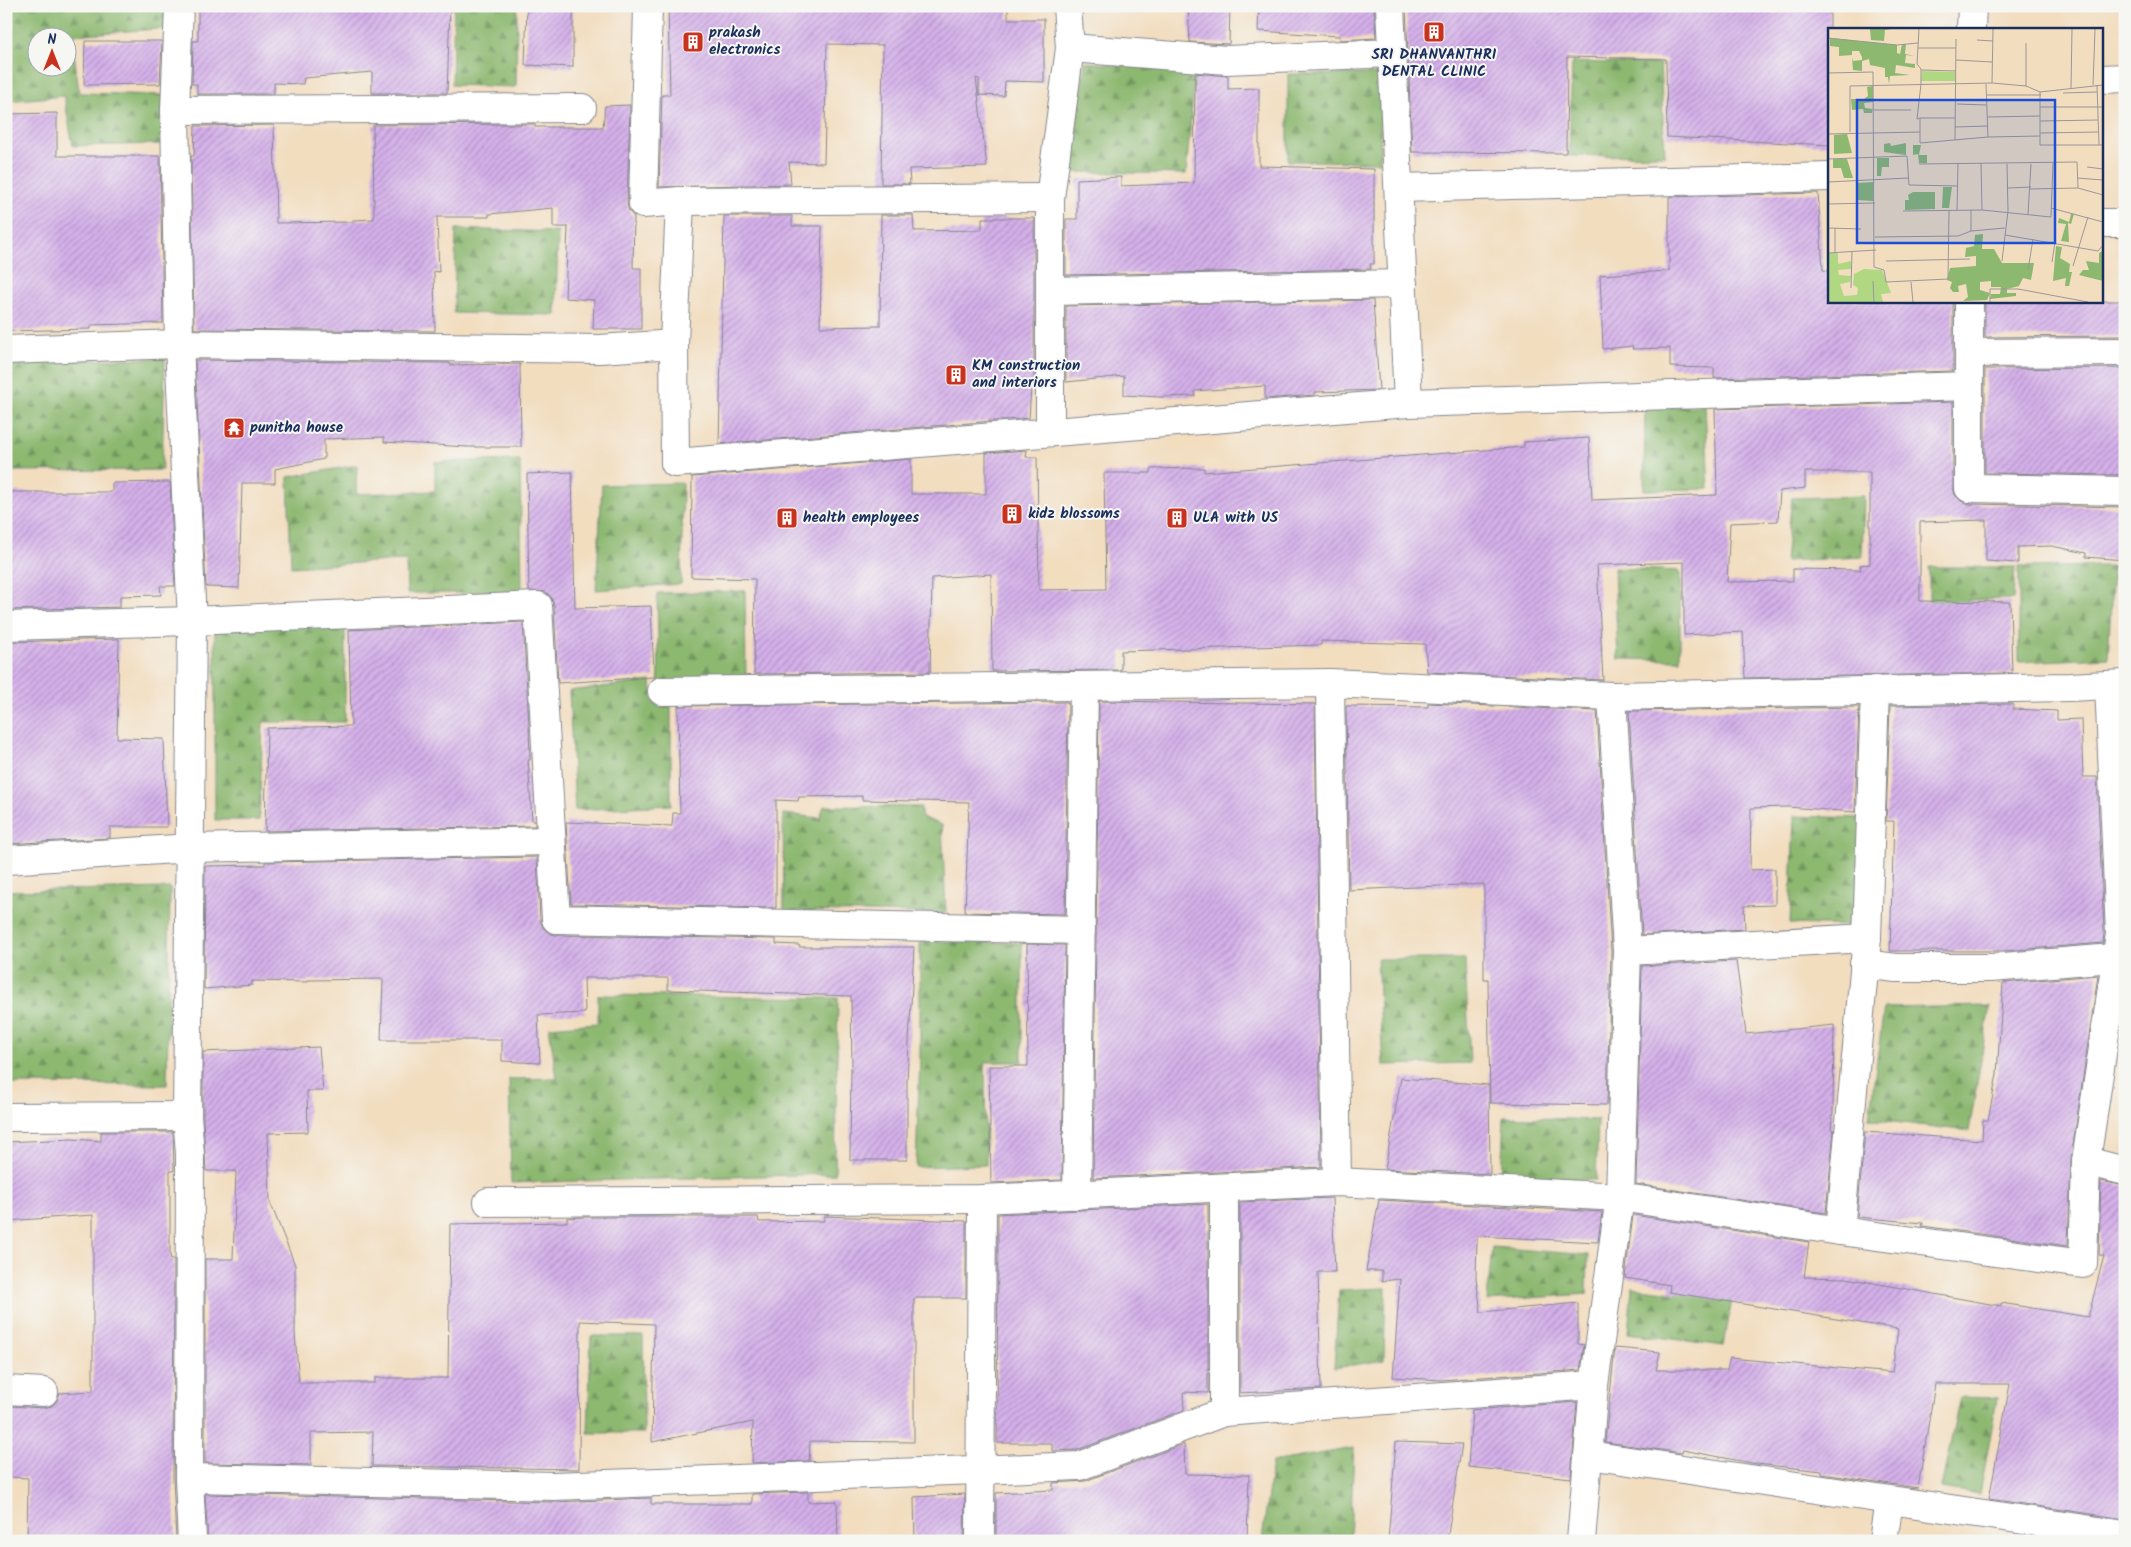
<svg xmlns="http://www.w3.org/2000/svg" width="2131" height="1547" font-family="Kalam,sans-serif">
  <defs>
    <pattern id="forest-firs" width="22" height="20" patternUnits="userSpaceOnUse" patternTransform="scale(1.25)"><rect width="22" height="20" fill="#8cb870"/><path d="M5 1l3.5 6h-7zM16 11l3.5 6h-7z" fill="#72965f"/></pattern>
    <pattern id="building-hatch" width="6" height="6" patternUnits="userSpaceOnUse" patternTransform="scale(1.25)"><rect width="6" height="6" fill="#d6b1ea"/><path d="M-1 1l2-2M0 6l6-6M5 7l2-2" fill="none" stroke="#ad90c1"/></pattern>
  </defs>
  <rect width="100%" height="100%" fill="#f6f6f2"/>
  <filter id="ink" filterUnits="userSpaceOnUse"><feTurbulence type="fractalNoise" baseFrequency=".02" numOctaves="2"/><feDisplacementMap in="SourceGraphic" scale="10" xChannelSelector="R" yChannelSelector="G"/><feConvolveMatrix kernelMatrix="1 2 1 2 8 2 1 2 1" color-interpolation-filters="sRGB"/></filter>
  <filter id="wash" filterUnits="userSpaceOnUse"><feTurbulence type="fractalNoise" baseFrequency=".0096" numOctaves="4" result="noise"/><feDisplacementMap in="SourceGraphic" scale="20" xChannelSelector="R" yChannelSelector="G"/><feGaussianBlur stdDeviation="1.12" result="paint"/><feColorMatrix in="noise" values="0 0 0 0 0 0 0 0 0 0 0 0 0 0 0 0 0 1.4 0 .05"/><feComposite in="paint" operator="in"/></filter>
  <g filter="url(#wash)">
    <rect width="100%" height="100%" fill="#f2ddbf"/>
    <g fill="url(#forest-firs)" stroke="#547467" fill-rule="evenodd">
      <path d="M6,6H171V28L72,35L79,93L163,95L161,144L73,146L64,96L6,101ZM38,38H68V68H38Z"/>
      <polygon points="454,6 517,6 516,87 452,85"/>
      <polygon points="1085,62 1195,72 1186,174 1070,172"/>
      <polygon points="1572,62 1660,64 1665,155 1569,156"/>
      <polygon points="1288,74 1382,74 1380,162 1288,161"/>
      <polygon points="456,229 558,232 556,315 454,313"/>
      <polygon points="165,358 162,470 6,471 6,362"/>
      <polygon points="1705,405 1709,489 1644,490 1645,409"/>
      <polygon points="520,460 522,593 407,593 406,560 291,567 288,477 357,465 356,494 435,491 435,462"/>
      <polygon points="683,483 681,584 596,590 602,485"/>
      <polygon points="1864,496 1862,557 1785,561 1792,498"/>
      <polygon points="2113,566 2108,658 2019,662 2019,567"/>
      <polygon points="1929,567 2015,567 2013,599 1967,600 1966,663 1929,661"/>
      <polygon points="1614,568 1680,571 1680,660 1618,659"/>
      <polygon points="745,591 746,685 659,686 657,593"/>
      <polygon points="345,623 345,722 263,722 259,820 215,820 215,630"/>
      <polygon points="651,681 653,703 671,702 671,805 575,810 569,691"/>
      <polygon points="824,806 921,807 921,817 942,825 946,913 784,911 783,814 820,818"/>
      <polygon points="1794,816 1864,818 1856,926 1790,924"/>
      <polygon points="170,888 167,1085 6,1084 6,891"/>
      <polygon points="920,941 1022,943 1022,1062 985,1062 986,1165 916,1167 920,1056"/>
      <polygon points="1377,959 1465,959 1470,1063 1383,1065"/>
      <polygon points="598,995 838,998 835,1174 511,1183 509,1079 557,1078 549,1027 598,1023"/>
      <polygon points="1990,1006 1969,1131 1869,1119 1884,1008"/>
      <polygon points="1504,1117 1598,1120 1596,1180 1501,1176"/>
      <polygon points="1492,1247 1588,1255 1587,1294 1487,1301"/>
      <polygon points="1632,1287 1732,1299 1724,1346 1628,1333"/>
      <polygon points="1386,1288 1384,1360 1334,1368 1339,1290"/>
      <polygon points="591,1336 643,1336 644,1433 588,1433"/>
      <polygon points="1960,1397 1997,1398 1980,1494 1941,1488"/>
      <polygon points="1354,1448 1350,1541 1262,1541 1272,1462"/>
    </g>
    <g id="blocks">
      <g fill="url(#building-hatch)" fill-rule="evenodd">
        <polygon points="198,6 450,6 447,93 372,93 372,72 304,78 303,84 274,83 274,94 197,94 197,84 192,84 193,41 198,41"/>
        <polygon points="527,6 573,6 573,67 525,65"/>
        <polygon points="668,6 782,6 782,12 832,9 906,7 906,12 978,9 978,6 1008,6 1008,19 1044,19 1044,82 1005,81 1004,96 979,95 979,79 976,78 987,167 909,169 910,184 881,184 883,45 827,44 824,163 789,162 791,184 659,187 662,95 670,95"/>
        <polygon points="1188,6 1230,6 1229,44 1190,42"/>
        <polygon points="1259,6 1374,6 1376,38 1340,40 1340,36 1258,31"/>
        <polygon points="1406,6 1830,6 1830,145 1667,137 1666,59 1567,57 1566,153 1412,152"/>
        <polygon points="85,41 162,41 160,84 84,85"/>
        <polygon points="1195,73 1228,76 1228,89 1259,88 1259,166 1374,169 1374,264 1370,264 1371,269 1066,275 1066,219 1077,219 1077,179 1121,177 1121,186 1194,183"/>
        <polygon points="630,105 627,204 629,211 634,217 633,268 641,268 641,329 593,329 594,300 565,298 568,227 553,227 553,208 489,214 489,217 437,217 439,272 434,271 435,331 194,329 191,156 194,156 195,126 274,125 276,223 353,222 353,220 374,219 373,125 535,124 535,127 603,127 605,106"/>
        <polygon points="57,113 57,156 160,156 163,323 91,325 91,329 6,331 6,114"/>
        <polygon points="1818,193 1823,270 1830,271 1830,301 1953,301 1953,371 1714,378 1714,368 1670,367 1670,348 1632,349 1633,346 1603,349 1600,275 1669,271 1669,197"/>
        <polygon points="881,215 913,215 914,231 982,230 982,218 1034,218 1034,385 1031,388 1029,418 719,444 724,216 792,216 792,226 822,226 820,327 880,326"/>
        <polygon points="1373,300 1379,390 1315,392 1315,395 1265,399 1265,386 1195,391 1195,396 1160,397 1124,395 1124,376 1066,382 1066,306"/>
        <polygon points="1985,301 2125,301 2125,336 1985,337"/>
        <polygon points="195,360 436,363 450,363 450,365 520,364 521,447 468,447 384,442 384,437 324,439 324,459 275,469 275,483 242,483 239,588 206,587"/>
        <polygon points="2125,368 2125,475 1985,473 1985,369"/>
        <path d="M1953,402V488L1955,495L1961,501L1969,504L2125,507V560L2086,557V553L2052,546L2018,547V563L1986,561V520L1920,522V601L2010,602L2012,673L1745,678L1743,632L1684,635V562L1597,565L1603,680L1427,672L1425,644L1321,641V645L1121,651V670L992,671L991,574L932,578L930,672L754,674L755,579L691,577L692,477L911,459V494H986V453L1027,450L1026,457H1037L1039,590L1106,589L1104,473H1151V469L1204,468V472L1524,447V442L1589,438L1592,500L1717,495L1715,409ZM1805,472H1870V564L1860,565L1861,570L1793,569V581L1727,582L1730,523L1778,521L1780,491L1805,488Z"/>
        <polygon points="572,472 575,608 651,606 654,677 558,683 554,605 551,597 546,592 529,591 527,474"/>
        <polygon points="170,482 175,586 160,586 161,595 120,596 120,607 6,610 6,492 112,492 112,483"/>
        <polygon points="523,622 529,726 530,760 528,760 532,821 535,821 535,826 265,831 267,728 351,726 349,630"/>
        <polygon points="119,639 117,738 164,739 167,827 110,827 110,838 6,844 6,642"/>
        <polygon points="1099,701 1315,704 1321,1167 1093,1178"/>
        <polygon points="1068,702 1065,914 965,912 969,802 862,800 862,796 799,797 798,801 776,800 776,908 571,904 566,822 672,826 673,813 680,813 678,706"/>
        <polygon points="1428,703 1597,711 1611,951 1607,1105 1490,1103 1488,979 1484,979 1484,884 1349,890 1346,706 1428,707"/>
        <polygon points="2013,704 2013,709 2057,711 2057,720 2081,719 2083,777 2097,777 2104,933 2103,943 2003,951 1890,951 1894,821 1886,821 1890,706"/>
        <polygon points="1859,707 1855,812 1787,807 1751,808 1750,870 1775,869 1775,905 1744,906 1745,929 1642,935 1629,711"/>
        <polygon points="537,857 540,920 543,928 549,933 555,935 776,939 776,944 799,945 799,947 914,947 907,1081 907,1160 850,1160 851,1067 852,1067 851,996 668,990 668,978 584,978 585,1013 538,1015 540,1063 502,1061 502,1040 381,1040 383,979 308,980 308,982 252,981 252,985 204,989 205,866 265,865 265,862"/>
        <polygon points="1027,944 1065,945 1062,1180 991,1183 989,1066 1028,1066"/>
        <polygon points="1736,961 1746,1034 1834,1025 1833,1112 1831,1129 1834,1130 1826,1213 1636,1184 1642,966"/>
        <polygon points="2098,975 2071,1159 2068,1246 1922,1226 1923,1223 1857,1217 1865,1132 1982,1140 1983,1120 1988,1120 1997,1074 2003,983"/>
        <polygon points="319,1047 323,1091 307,1091 308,1132 268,1133 270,1202 295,1265 295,1334 299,1383 375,1383 375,1378 448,1378 450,1224 567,1222 567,1218 583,1217 758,1217 759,1222 824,1221 824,1216 966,1221 966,1298 914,1298 914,1442 810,1441 809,1461 752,1463 753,1422 652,1442 654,1324 580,1321 579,1469 372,1466 373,1432 311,1433 311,1465 205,1463 205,1259 233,1259 236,1171 206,1171 203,1120 203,1052"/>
        <polygon points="1401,1078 1489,1085 1490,1174 1385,1169"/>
        <polygon points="101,1132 173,1132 174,1171 170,1171 170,1256 171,1259 174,1259 173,1478 176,1541 27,1541 28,1478 10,1477 8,1406 44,1408 52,1406 57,1401 60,1393 93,1391 93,1215 6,1221 6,1142 72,1139 101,1141"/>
        <polygon points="2101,1181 2125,1186 2125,1519 1989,1499 2010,1384 1935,1384 1918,1488 1822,1474 1822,1471 1757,1464 1683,1450 1682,1453 1605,1442 1615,1348 1660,1352 1656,1370 1727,1370 1730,1358 1892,1373 1898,1329 1669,1292 1670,1285 1625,1278 1633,1215 1809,1242 1804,1277 1846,1278 2001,1306 2001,1303 2088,1317 2104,1256 2099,1255"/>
        <polygon points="1332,1198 1335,1272 1318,1272 1321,1389 1240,1393 1240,1202"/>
        <polygon points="1379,1200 1602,1212 1598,1242 1477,1236 1476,1278 1481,1312 1578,1303 1578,1344 1584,1345 1580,1370 1441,1380 1393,1377 1400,1279 1382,1281 1382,1271 1366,1271"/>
        <polygon points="1208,1204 1208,1393 1183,1392 1184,1410 1077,1450 1052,1451 1052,1443 997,1443 998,1214"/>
        <polygon points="1577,1402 1571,1478 1468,1467 1472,1410"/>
        <polygon points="1396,1442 1462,1444 1447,1541 1388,1541"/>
        <polygon points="1184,1444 1185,1474 1249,1475 1247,1541 996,1541 996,1493 1053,1490 1053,1483 1085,1481"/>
        <polygon points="808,1492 808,1502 837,1501 838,1541 208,1541 205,1494 554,1502 651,1498 651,1504 752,1504 752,1494"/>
        <polygon points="965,1494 964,1541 915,1541 914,1497"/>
      </g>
    </g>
  </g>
  <g filter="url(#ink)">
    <use href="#blocks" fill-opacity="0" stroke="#86868e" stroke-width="1"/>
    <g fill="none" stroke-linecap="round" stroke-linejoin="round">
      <g stroke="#86868e" stroke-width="30">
        <g id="minor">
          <polyline points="179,6 175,110 179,344 192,621 187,1116 190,1154 189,1478 192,1541"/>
          <polyline points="648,6 643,204 680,201 1050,198"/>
          <polyline points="1390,6 1408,403 1969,386"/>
          <polyline points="1971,29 1972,6"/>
          <polyline points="1070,48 1227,60 1391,53"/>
          <polyline points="2102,79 2125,78"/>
          <polyline points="175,110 582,108"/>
          <polyline points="1399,188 1830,177"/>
          <polyline points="2102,223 2125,223"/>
          <polyline points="1050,291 1403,284"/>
          <polyline points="1969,301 1969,488 2125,491"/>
          <polyline points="674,344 680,201"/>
          <polyline points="6,350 179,344 600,349 674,344 675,463 1408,403"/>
          <polyline points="1969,353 2125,352"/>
          <polyline points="1050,432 1050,198 1070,48 1067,6"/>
          <polyline points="6,626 192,621 538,606 556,919 1081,930"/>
          <polyline points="1330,683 1337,1182"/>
          <polyline points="662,691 1330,683 1612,696 2070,687 2125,684"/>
          <polyline points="6,860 191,848 551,841"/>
          <polyline points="1627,951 1867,938"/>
          <polyline points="1864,964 1896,968 1991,968 2125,957"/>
          <polyline points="6,1117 187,1116"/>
          <polyline points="2086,1161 2125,1171"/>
          <polyline points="1224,1188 1224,1412"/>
          <polyline points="1077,1195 1084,686"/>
          <polyline points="488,1202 982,1199 1337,1182 1620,1197 1840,1231 2083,1264 2086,1161 2120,934 2109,685"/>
          <polyline points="1840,1231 1867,938 1875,690"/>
          <polyline points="6,1390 44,1392"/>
          <polyline points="1589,1455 2125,1535"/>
          <polyline points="189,1478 554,1486 1080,1466 1224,1412 1594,1385"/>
          <polyline points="980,1541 982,1199"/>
          <polyline points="1581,1541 1594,1385 1620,1197 1627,951 1612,696"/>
          <polyline points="1883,1541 1889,1501"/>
        </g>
      </g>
      <use href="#minor" stroke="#fff" stroke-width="28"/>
    </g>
  </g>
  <defs>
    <g id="building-square" transform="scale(1.125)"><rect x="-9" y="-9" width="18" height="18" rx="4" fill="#c8321e" stroke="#f6f6f2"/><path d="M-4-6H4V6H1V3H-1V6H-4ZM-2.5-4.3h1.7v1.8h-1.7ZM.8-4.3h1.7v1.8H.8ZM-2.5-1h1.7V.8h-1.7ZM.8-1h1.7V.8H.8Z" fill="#fff"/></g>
    <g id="temple-square" transform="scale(1.125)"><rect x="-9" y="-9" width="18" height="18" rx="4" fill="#c8321e" stroke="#f6f6f2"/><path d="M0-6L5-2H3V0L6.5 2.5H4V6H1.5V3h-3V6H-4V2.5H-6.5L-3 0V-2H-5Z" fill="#fff"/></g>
  </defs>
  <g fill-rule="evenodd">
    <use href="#building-square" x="1434" y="32"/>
    <use href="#building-square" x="693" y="42"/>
    <use href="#building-square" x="956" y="375"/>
    <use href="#temple-square" x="234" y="428"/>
    <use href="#building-square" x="1012" y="514"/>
    <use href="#building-square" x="787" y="518"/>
    <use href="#building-square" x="1177" y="518"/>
  </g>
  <g text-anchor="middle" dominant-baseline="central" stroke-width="4" stroke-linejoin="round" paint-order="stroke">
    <g font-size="15" font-weight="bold" fill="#1b2f5e" stroke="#f6f6f2" text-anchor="start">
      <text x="709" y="33">prakash<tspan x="709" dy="17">electronics</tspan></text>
      <text x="1434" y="55" text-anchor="middle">SRI DHANVANTHRI<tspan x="1434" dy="17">DENTAL CLINIC</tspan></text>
      <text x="972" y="366">KM construction<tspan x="972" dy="17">and interiors</tspan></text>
      <text x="250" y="428">punitha house</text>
      <text x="1028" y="514">kidz blossoms</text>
      <text x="803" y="518">health employees</text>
      <text x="1193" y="518">ULA with US</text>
    </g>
  </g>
  <g transform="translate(1828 28)">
    <rect width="275" height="275" fill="#f2ddbf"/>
    <path d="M0,225H10V236L23,233V241L10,242L11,247L23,248L22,254L12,256L16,268L29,267L30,260L25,257L26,246L36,241L54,242L63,265L53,266L55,274H0Z" fill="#b0d782"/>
    <path d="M42,1H64L57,2L56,13L43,12ZM2,10L69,17V25L72,26L74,16H78L77,26L87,28L78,27L77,35L87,36V40L68,37L67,45L82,47L62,48L61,56L60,49H57V40L42,37L41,31L34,33V43L25,42L24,29L25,33L34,32V29L31,23H24V27L11,28V19L2,18ZM45,58V74L36,75L37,80L45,81L44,85H36L35,81L24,82L23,71H36L40,68L39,59ZM19,106L24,125L6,126V107ZM62,115L63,118L78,115V127L56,124V116ZM85,117H93L91,127H99V135H91L90,126L85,127ZM49,130H61V139H54L53,148H49ZM5,131H19L25,150H16L13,140H5ZM45,154V173L29,172V155ZM115,159H124L121,180H114ZM85,164H107V181L77,182V172H81L80,167ZM243,186H246L243,196L240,195L241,214L233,213L238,196L230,195L231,190L241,194ZM155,206L154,221H166L174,235H206L203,252L195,250L191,258L179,261V265H188V268L162,271L163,266H172L173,259H163V253L152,254V262L162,265L159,272L135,273L140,269L138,256L130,258L131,264H125L122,260L124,254L119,252L122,240L148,238V228L137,229L138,220L146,218L147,207ZM228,218L234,219L232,230L242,236L241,244H244L241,258H237L238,250L225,253ZM275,223V253L251,247L255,242H261L258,233L271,235V225Z" fill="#8cb870"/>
    <path d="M94,43L127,44V53H93Z" fill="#b0d782"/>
    <path fill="none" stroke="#9c9798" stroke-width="1" d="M91,1L89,36L93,41V56L89,91L92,90V104M0,10L69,17L90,15M149,12L165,13M90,20H128M128,32L164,34M93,42L128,43M0,45L45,44L46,239L56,242L58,254L120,251L121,183M164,55L165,1M158,56L160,109L212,108M265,57L267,1M269,57L271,117M198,58V15M243,60L244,1M212,64V117H275M235,65L269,64M158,67H213M129,76L158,77M212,79H275M46,82H83M159,89L212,88M92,90H127M212,93L270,92M127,99L160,98M22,104V58L164,55L198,58L212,64L275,57M212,105L271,104M0,106L92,104V115L160,109M127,112L128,11M0,131L79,128L81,157L130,158M153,135L154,182M91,136L249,134L250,160M259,139L275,141M249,150L275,152M0,154L80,150M180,160L203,159M202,161L250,160L275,167M0,176L47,175M223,180L275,194M143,182V203M75,183L154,182L223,189L225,135M129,183L130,135M200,186L203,136M0,200L33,201M177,207L270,223L275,217M47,209L130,208L143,203L177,200M7,224V200M0,225L48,222M58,233L142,231M174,233L180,183L179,136M224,234L227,214M245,238L260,189M200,242L205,211M45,253L46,274M83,254L85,274M23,260L24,224M162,274V261H190L260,274"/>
    <path fill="#1d4ed8" fill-opacity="0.15" stroke="#1d4ed8" stroke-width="2.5" d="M29,72H227V215H29Z"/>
    <rect width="275" height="275" fill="none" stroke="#1b2f5e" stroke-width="2.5"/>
  </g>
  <rect width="2131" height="1547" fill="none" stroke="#f6f6f2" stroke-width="25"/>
  <g transform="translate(52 52)"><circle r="24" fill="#f6f6f2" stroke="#9ea6b7"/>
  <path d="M0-4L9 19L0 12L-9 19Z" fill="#c8321e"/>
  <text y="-8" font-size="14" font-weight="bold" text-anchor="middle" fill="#1b2f5e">N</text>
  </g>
</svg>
